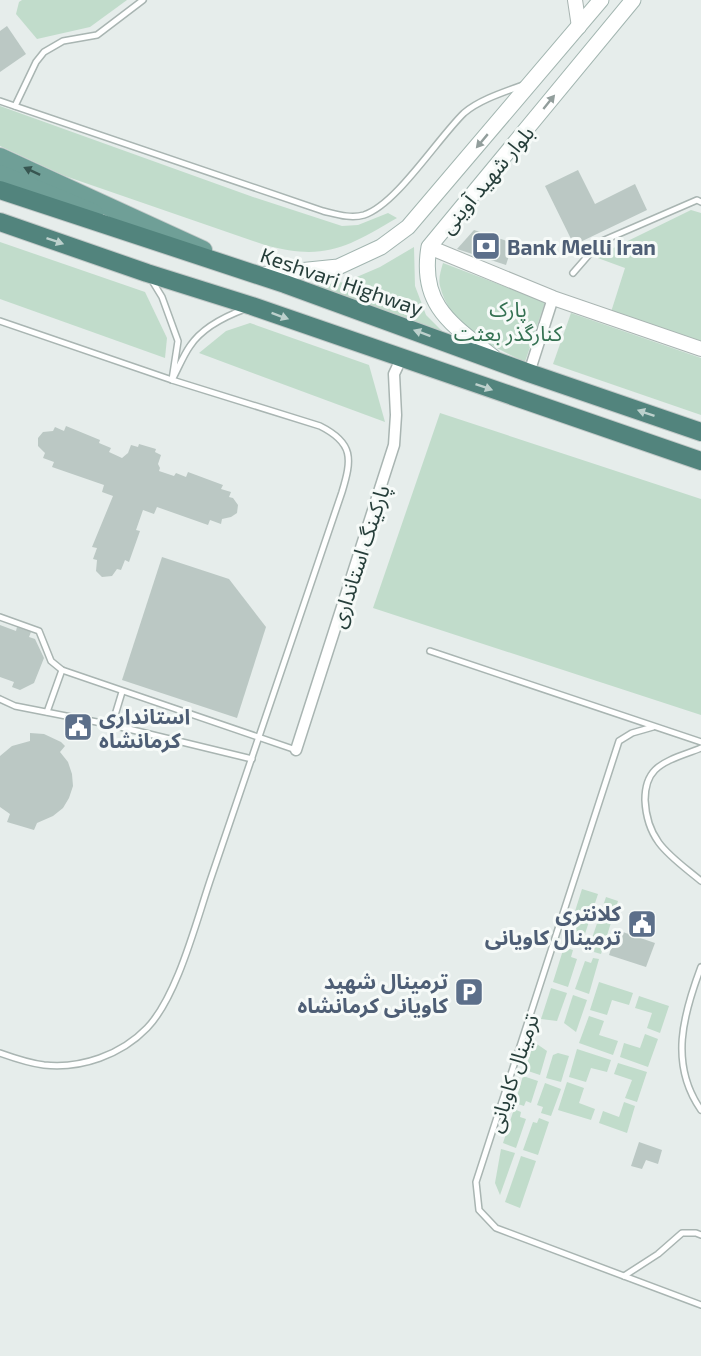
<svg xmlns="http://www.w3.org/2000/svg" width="701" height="1356" font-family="'Exo 2','Noto Sans Arabic',sans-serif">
  <rect width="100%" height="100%" fill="#e6edeb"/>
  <g fill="#c1dccb">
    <polygon points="22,0 127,0 90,27 37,39 16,14 19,2"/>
    <path d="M0,106L253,197L342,226L358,225L388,213L397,218C346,248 324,261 265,245L65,176L0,146Z"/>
    <polygon points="691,210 701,213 701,342 611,312 625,268 595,257"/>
    <polygon points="0,242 145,292 167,338 165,358 0,299"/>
    <polygon points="414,247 415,286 426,315 443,332 315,285 345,282 380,267"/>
    <path d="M443,263L545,302L525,362C490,345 450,327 440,286C438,279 441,270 443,263Z"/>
    <polygon points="571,313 701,358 701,415 553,364"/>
    <polygon points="250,323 369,365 385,422 199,353 226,331"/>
    <polygon points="440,413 701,499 701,715 373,608"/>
    <polygon points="582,889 598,894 582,943 577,941 575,946 565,943"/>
    <polygon points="606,897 618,901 601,954 594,952 595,946 590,944"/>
    <polygon points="564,947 573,950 571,957 577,959 568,987 553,982"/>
    <polygon points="593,958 599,959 589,994 575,989 585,961 591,963"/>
    <polygon points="599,982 633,993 629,1005 612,1000 607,1015 590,1010"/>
    <polygon points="551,988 567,993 557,1021 541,1019"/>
    <polygon points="573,995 587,1000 576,1032 564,1023"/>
    <polygon points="639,996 669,1006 660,1033 647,1028 652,1013 635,1008"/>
    <polygon points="589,1016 604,1021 599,1035 618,1041 613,1055 579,1043"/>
    <polygon points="645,1034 658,1039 648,1067 620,1057 624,1043 640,1048"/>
    <polygon points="534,1042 547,1051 540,1075 525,1070"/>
    <polygon points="577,1049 611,1060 607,1072 591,1068 586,1082 569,1077"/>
    <polygon points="558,1053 569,1056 561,1082 546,1078 553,1055"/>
    <polygon points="618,1063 647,1072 637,1102 625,1098 632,1080 614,1074"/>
    <polygon points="523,1076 538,1081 531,1103 526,1101 524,1106 515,1103"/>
    <polygon points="567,1082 584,1088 579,1103 595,1109 591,1120 558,1110"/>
    <polygon points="545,1083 561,1089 551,1116 541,1113 543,1107 537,1105"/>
    <polygon points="624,1102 635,1106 627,1133 599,1123 603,1111 619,1117"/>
    <polygon points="514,1109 521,1112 520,1117 526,1119 516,1148 503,1143"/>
    <polygon points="539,1118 549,1122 538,1155 523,1150 533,1122 537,1123"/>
    <polygon points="501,1149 515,1153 500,1195 495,1183"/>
    <polygon points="521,1156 536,1161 520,1208 505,1202"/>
  </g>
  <g fill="#bbc8c4">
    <polygon points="7,26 26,54 0,72 0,31"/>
    <polygon points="578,170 595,204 635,184 647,210 574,245 545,186"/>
    <polygon points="474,230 513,243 506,265 457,249"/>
    <polygon points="66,426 100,440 99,443 111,448 109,452 122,458 128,453 131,445 138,447 139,444 156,449 155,452 161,455 158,464 160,468 159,471 174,476 176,473 186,477 188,472 223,485 221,489 231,492 229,497 233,498 238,505 237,513 231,517 222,519 221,524 210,520 208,525 157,507 154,514 143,510 136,530 140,531 129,562 125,560 121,570 117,569 112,576 102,577 96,571 97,560 93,559 97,548 92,547 113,496 102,492 104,485 52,467 54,462 43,458 45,453 38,446 38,438 43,432 53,431 55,427 64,431"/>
    <polygon points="162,557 229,579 266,627 237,718 122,680"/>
    <polygon points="0,625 16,631 17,627 31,632 29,637 35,639 44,658 34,683 20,690 12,687 14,682 0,677"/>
    <polygon points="30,733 44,734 61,742 65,746 60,752 68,762 72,774 73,786 69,798 63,808 53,816 37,823 34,830 7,822 10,814 0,807 0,756 12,746 30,741"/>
    <polygon points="617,930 655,943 646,967 609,955"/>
    <polygon points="639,1142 662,1150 658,1164 646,1160 642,1169 631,1166"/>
  </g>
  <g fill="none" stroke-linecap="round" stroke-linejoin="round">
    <g stroke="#a9b5b2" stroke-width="8">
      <g id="service">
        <path d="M0,101L323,211C336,214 350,219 364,215C396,205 438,138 464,113C479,100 504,92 523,85"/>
        <polyline points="15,106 36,62 44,52 63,41 97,35 143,0"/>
        <polyline points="573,273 600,242 697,200 701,202"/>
        <path d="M151,279L162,297L178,341L172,380C178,369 183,356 190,346C202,328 226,316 245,309"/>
        <path d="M0,321L172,380L320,426C354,443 352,459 342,492C299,620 256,748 212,875C197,918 178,996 147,1028C121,1055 81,1069 44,1065C29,1063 14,1058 0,1053"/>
        <polyline points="0,617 39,631 51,661 62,670 296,750"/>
        <polyline points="430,651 701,742"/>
        <polyline points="0,699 15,706 112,725 252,759"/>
        <polyline points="47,712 62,670"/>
        <polyline points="112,725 122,692"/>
        <polyline points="653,727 632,733 619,741 476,1182 479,1210 496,1228 701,1305"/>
        <path d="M701,748C687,754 666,759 655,770C647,778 645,790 645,800C647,843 671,856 701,881"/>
        <path d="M701,967C683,1015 669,1064 701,1110"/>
        <polyline points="624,1276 658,1254 682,1233 696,1233 701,1235"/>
      </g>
    </g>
    <g stroke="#a9b5b2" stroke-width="13">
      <g id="minor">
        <polyline points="529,373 553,298"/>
        <polyline points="296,750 394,445 396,415 394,374 401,359"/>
      </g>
    </g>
    <g stroke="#a9b5b2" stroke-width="16">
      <g id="tertiary">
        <polyline points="575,0 579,27"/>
        <polyline points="429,247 553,298 701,349"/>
      </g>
    </g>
    <g stroke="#a2b5b0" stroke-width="17">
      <g id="secondary">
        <polyline points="259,275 338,267 381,247 408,227 601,0"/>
        <path d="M493,357C453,325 419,306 429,247L633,0"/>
      </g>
    </g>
    <g stroke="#c2c9c8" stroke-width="20">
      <g id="primary">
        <polyline points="0,157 203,250"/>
        <polyline points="0,174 94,213"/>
      </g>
    </g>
    <g stroke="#c2c9c8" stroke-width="20">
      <g id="trunk">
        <polyline points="0,190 285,284 529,373 701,432"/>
        <polyline points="0,222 147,273 252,306 701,461"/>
      </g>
    </g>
    <use href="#service" stroke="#fff" stroke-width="5"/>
    <use href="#minor" stroke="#fff" stroke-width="10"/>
    <use href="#tertiary" stroke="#fff" stroke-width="14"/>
    <use href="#secondary" stroke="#fff" stroke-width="15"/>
    <use href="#primary" stroke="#6f9f97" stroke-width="18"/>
    <use href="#trunk" stroke="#52847d" stroke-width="18"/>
  </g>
  <defs><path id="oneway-solid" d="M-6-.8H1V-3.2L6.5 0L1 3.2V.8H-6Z" transform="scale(1.5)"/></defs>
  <g fill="#929e9c">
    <use href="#oneway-solid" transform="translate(549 102) rotate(-51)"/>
    <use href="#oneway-solid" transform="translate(482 141) rotate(130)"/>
  </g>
  <use fill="#385651" href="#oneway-solid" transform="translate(32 171) rotate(-155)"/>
  <g fill="#bdd1cd">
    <use href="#oneway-solid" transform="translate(55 241) rotate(19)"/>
    <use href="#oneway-solid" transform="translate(280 316) rotate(20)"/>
    <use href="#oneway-solid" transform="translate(422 333) rotate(-160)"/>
    <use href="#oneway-solid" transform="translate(484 387) rotate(19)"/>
    <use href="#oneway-solid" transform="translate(646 413) rotate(-161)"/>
  </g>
  <defs>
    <g id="bank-square" transform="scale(1.5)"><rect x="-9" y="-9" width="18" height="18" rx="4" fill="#5c6f8a" stroke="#f6faf8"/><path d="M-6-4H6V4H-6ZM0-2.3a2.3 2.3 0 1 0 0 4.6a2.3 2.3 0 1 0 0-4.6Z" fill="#fff"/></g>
    <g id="civic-square" transform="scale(1.5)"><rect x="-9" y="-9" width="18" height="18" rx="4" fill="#5c6f8a" stroke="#f6faf8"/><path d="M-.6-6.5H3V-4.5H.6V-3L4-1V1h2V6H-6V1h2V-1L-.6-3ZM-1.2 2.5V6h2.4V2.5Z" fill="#fff"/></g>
    <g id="parking-square" transform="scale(1.5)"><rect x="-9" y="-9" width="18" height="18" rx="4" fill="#5c6f8a" stroke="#f6faf8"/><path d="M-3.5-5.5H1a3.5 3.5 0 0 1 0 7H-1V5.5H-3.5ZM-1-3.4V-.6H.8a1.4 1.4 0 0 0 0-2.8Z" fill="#fff"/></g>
  </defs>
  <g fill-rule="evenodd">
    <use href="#bank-square" x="486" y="246"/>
    <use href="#civic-square" x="78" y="727"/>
    <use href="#civic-square" x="642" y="924"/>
    <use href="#parking-square" x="469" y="992"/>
  </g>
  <g text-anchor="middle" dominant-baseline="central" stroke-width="6" stroke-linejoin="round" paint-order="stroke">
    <g font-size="21" fill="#263e3a" stroke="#f6faf8">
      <text transform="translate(486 179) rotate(-50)">بلوار شهید آوینی</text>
      <text transform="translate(342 281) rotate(19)">Keshvari Highway</text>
      <text transform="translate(359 556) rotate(-72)">پارکینگ استانداری</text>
      <text transform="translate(512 1073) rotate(-72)">ترمینال کاویانی</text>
    </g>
    <g font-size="21" font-weight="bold" fill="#4e5e75" stroke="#f6faf8" text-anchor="start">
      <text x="507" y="246">Bank Melli Iran</text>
      <text x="99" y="715">استانداری<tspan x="99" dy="24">کرمانشاه</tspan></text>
      <text x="621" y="912" text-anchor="end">کلانتری<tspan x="621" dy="24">ترمینال کاویانی</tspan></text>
      <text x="448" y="980" text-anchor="end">ترمینال شهید<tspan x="448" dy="24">کاویانی کرمانشاه</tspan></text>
    </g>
    <g font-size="21" fill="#347152" stroke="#f6faf8">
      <text x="508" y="308">پارک<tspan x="508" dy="24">کنارگذر بعثت</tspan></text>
    </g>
  </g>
</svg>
